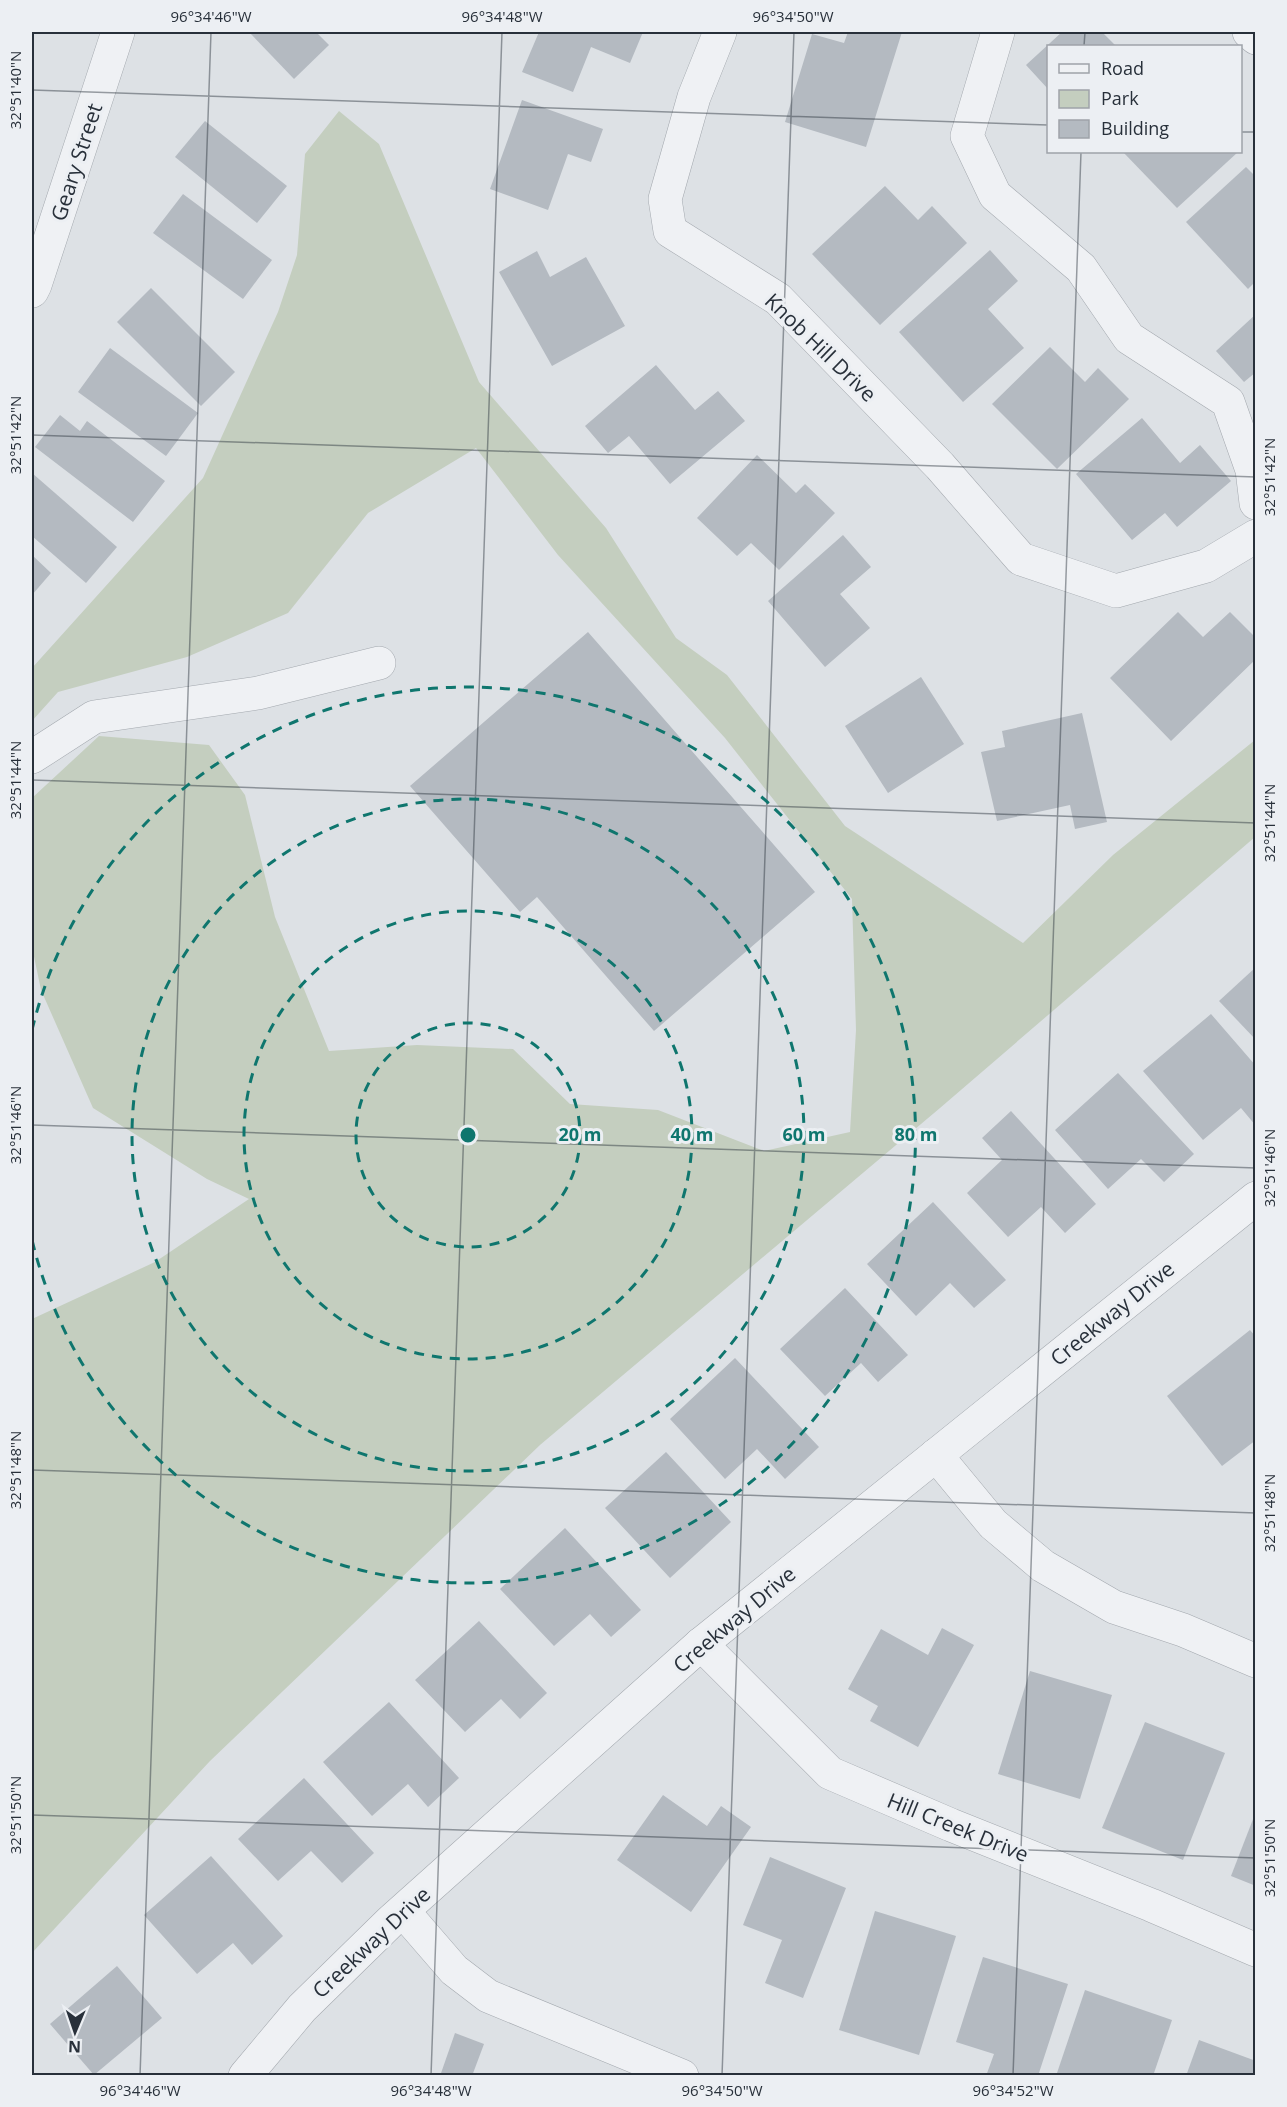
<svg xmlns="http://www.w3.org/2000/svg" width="1287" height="2107" font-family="'Open Sans',sans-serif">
  <rect width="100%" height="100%" fill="#dde1e5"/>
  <polygon fill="#c4cebf" points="339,111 379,144 479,382 606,528 676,638 727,675 845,826 1023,943 1113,855 1255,740 1255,837 940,1108 540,1445 210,1761 32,1953 32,1319 155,1262 249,1199 207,1179 93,1108 41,990 32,947 32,798 99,736 209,745 245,795 275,917 329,1051 417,1045 513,1049 570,1104 658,1110 764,1151 850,1132 856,1030 852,899 725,738 558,555 476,448 368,513 288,613 187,657 58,692 32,721 32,668 203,478 278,312 297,255 305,154"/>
  <g fill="#b4bac1">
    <polygon points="249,32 316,32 329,45 294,79"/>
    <polygon points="539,32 643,32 630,63 591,47 573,92 522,72"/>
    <polygon points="848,32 902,32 866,147 785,122 812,34 844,43"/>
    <polygon points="1062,32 1102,32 1116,46 1048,46 1048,89 1026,65"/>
    <polygon points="522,100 603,129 591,162 568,154 548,210 490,189"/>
    <polygon points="205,121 287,186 257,223 175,157"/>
    <polygon points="1123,152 1238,152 1177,208"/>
    <polygon points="1246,167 1256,177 1256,281 1248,289 1186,222"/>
    <polygon points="885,186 918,220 932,206 967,243 880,325 812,254"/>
    <polygon points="183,194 272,260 243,299 153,233"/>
    <polygon points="990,250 1018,281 988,309 1024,348 963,402 899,332"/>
    <polygon points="537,251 550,277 586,257 625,326 552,366 499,272"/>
    <polygon points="151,288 235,372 201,406 117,322"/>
    <polygon points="1256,314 1256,372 1244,382 1216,351"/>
    <polygon points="1050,347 1085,382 1098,368 1129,399 1057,469 992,404"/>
    <polygon points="110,348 198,413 166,456 78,392"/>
    <polygon points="656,365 695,410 718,391 745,421 670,484 629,436 608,453 585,426"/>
    <polygon points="60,415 80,431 87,421 165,481 133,522 35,447"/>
    <polygon points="1142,418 1180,463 1200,445 1231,481 1177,527 1165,513 1132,540 1076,474"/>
    <polygon points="757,455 796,493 805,484 835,513 779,570 751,543 737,556 697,518"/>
    <polygon points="32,473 117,547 86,583 32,536"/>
    <polygon points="843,535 871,567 840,594 870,628 825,667 768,601"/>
    <polygon points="32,555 51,573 32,595"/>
    <polygon points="1178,612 1203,637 1230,612 1256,638 1256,659 1171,741 1110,678"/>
    <polygon points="588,632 815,892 654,1031 537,897 520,912 410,786"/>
    <polygon points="921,677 964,744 888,793 845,726"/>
    <polygon points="1082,713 1107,822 1075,829 1070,805 997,821 981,752 1005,747 1002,731"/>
    <polygon points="1256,967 1256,1040 1219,1001"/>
    <polygon points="1211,1014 1256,1066 1256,1126 1241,1108 1203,1140 1143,1071"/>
    <polygon points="1118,1073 1194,1154 1164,1182 1141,1159 1108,1189 1055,1130"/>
    <polygon points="1011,1111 1096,1204 1065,1233 1041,1207 1008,1237 967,1193 1002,1160 982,1138"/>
    <polygon points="933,1202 1006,1280 974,1308 950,1283 916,1316 867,1264"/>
    <polygon points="845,1288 908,1355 878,1382 861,1363 825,1396 780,1349"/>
    <polygon points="1250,1330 1256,1337 1256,1440 1222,1466 1167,1396"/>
    <polygon points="735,1358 819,1447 785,1479 757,1449 725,1479 670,1419"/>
    <polygon points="666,1452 731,1522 670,1578 605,1508"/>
    <polygon points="565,1528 641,1610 611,1637 590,1614 554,1646 500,1589"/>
    <polygon points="479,1621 547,1693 520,1719 501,1699 465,1732 415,1680"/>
    <polygon points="942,1628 974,1645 918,1747 870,1721 878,1706 848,1689 881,1629 928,1655"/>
    <polygon points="1030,1671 1112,1695 1080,1799 998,1774"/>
    <polygon points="389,1702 459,1778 428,1807 408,1784 372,1816 323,1762"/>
    <polygon points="1145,1722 1225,1753 1183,1860 1102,1828"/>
    <polygon points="304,1778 374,1853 342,1883 311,1851 278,1881 238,1839"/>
    <polygon points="663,1795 707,1826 721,1806 751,1827 691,1912 617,1860"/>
    <polygon points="1255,1814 1256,1814 1256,1886 1231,1876"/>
    <polygon points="211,1856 283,1936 252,1965 233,1943 197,1974 144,1915"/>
    <polygon points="770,1857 846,1888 803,1998 765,1983 782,1940 743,1925"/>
    <polygon points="875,1911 956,1936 919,2055 839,2030"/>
    <polygon points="983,1957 1068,1984 1038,2076 986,2076 994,2054 956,2042"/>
    <polygon points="117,1966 162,2018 94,2075 50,2024"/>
    <polygon points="1085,1990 1172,2020 1153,2076 1056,2076"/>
    <polygon points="455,2033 484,2044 472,2076 440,2076"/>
    <polygon points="1199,2040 1256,2061 1256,2076 1186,2076"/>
  </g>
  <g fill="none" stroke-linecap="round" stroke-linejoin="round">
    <g stroke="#a3a8ae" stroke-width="34">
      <g id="minor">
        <polyline points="720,32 694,97 665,199 670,231 778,299 940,466 1021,559 1116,591 1206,566 1256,536"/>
        <polyline points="998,32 967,136 995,195 1081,268 1129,338 1228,402 1252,470 1256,503"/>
        <polyline points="1249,32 1256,38"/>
        <polyline points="32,291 35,285 118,32"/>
        <polyline points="32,757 94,717 258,693 379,663"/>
        <polyline points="936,1455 993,1524 1043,1566 1114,1607 1183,1630 1256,1661"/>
        <polyline points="701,1644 830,1773 951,1825 1151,1905 1256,1950"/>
        <polyline points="403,1911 454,1970 488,1996 682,2076"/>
        <polyline points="245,2076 302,2008 391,1921 701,1644 1256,1198"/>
      </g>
    </g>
    <use href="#minor" stroke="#eff1f4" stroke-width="33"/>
  </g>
  <path fill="none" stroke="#28303a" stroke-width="1.5" stroke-opacity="0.45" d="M1084,46L1085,32M32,90L1048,125M1240,132H1256M32,435L1256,477M32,780L1256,823M32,1125L1256,1168M32,1470L1256,1513M32,1815L1256,1858M140,2076L211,32M431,2076L502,32M722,2076L794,32M1013,2076L1081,152"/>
  <g fill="none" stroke="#0f766e" stroke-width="3" stroke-dasharray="10 8">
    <circle cx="468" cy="1135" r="112"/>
    <circle cx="468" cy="1135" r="224"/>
    <circle cx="468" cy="1135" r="336"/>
    <path d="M32 1030A448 448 0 1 1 32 1240"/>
  </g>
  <g text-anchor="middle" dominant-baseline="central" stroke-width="6" stroke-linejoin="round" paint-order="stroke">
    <g font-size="21" fill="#28303a" stroke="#eceff3">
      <text transform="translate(76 162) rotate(-72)">Geary Street</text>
      <text transform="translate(821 347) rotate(44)">Knob Hill Drive</text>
      <text transform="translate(1112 1313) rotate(-39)">Creekway Drive</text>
      <text transform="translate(734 1619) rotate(-40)">Creekway Drive</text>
      <text transform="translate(958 1827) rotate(22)">Hill Creek Drive</text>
      <text transform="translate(371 1942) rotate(-43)">Creekway Drive</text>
    </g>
  </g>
  <circle cx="468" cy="1135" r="9" fill="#0f766e" stroke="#eceff3" stroke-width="3"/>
  <g font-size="18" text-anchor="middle" font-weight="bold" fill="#0f766e" stroke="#eceff3" stroke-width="6" stroke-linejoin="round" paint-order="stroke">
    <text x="580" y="1141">20 m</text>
    <text x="692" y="1141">40 m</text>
    <text x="804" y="1141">60 m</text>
    <text x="916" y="1141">80 m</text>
  </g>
  <rect width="1287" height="2107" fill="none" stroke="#eceff3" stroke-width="66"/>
  <rect x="1047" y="45" width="195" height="108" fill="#eceff3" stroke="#9ea3a9" stroke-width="1.5"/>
  <rect x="1059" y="64" width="30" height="9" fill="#eff1f4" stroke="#9ea3a9" stroke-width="1.5"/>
  <text x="1101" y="75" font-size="18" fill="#28303a">Road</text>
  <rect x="1059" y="90" width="30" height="18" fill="#c4cebf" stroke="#9ea3a9" stroke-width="1.5"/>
  <text x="1101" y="105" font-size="18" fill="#28303a">Park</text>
  <rect x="1059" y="120" width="30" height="18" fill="#b4bac1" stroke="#9ea3a9" stroke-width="1.5"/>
  <text x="1101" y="135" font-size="18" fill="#28303a">Building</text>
  <g transform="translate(75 2032) rotate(182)" stroke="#eceff3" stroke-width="4.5" paint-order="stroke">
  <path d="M0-4.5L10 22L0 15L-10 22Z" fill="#28303a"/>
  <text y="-9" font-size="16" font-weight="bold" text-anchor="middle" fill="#28303a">N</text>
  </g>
  <rect x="33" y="33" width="1221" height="2041" fill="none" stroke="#28303a" stroke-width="2"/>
  <g font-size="15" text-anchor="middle" fill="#28303a">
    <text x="211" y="22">96°34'46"W</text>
    <text x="502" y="22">96°34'48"W</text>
    <text x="793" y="22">96°34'50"W</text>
    <text transform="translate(16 90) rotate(-90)" y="5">32°51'40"N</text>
    <text transform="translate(16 435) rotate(-90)" y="5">32°51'42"N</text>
    <text transform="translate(1270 477) rotate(-90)" y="5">32°51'42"N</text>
    <text transform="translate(16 780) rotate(-90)" y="5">32°51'44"N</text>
    <text transform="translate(1270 823) rotate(-90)" y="5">32°51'44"N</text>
    <text transform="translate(16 1125) rotate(-90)" y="5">32°51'46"N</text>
    <text transform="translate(1270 1168) rotate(-90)" y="5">32°51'46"N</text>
    <text transform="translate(16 1470) rotate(-90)" y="5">32°51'48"N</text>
    <text transform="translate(1270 1513) rotate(-90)" y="5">32°51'48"N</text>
    <text transform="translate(16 1815) rotate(-90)" y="5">32°51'50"N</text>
    <text transform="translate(1270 1858) rotate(-90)" y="5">32°51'50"N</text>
    <text x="140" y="2096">96°34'46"W</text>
    <text x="431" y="2096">96°34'48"W</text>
    <text x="722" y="2096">96°34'50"W</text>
    <text x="1013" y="2096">96°34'52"W</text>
  </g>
</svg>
